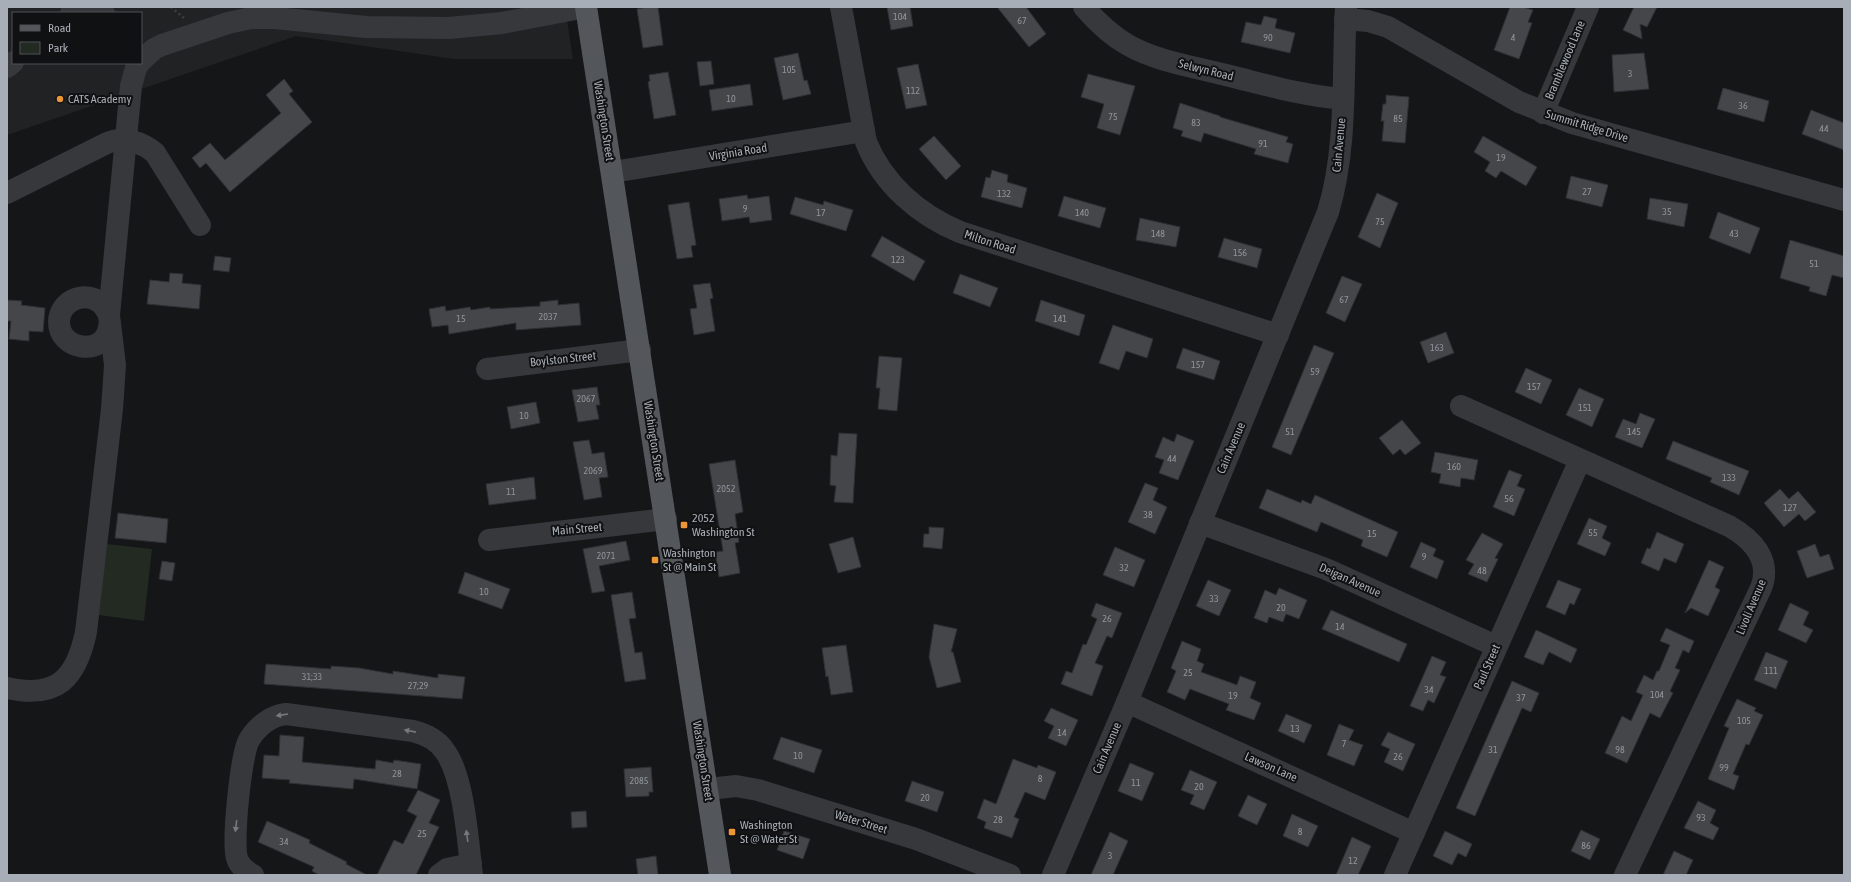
<svg xmlns="http://www.w3.org/2000/svg" width="1851" height="882" font-family="'Asap Condensed',sans-serif">
  <rect width="100%" height="100%" fill="#151617"/>
  <path fill="#212224" fill-rule="evenodd" d="M7,7H565L573,59H454L296,36L7,135ZM13,13H141V63H13Z"/>
  <polygon fill="#222a22" points="107,544 152,549 144,621 98,615"/>
  <g fill="#44464a" stroke="#2f3033">
    <polygon points="647,7 658,7 663,45 643,48 637,9"/>
    <polygon points="887,7 910,7 913,26 891,30"/>
    <polygon points="997,7 1026,7 1046,34 1029,47"/>
    <polygon points="1510,7 1523,7 1533,10 1528,22 1532,23 1519,59 1494,50"/>
    <polygon points="1634,7 1657,7 1647,27 1640,24 1642,39 1623,30"/>
    <polygon points="1264,16 1277,19 1275,28 1295,33 1290,53 1241,42 1246,22 1261,25"/>
    <polygon points="798,53 804,81 807,80 811,94 783,100 774,58"/>
    <polygon points="1644,53 1649,89 1614,92 1612,55"/>
    <polygon points="711,61 714,84 700,86 697,62"/>
    <polygon points="918,64 927,105 906,109 897,68"/>
    <polygon points="668,72 676,115 654,119 648,82 650,81 649,75"/>
    <polygon points="1088,74 1135,86 1120,135 1097,128 1104,104 1081,97"/>
    <polygon points="284,79 293,91 289,94 312,122 230,192 206,163 200,168 192,158 210,143 225,160 281,113 266,95"/>
    <polygon points="750,84 753,105 712,111 709,90"/>
    <polygon points="1723,88 1769,101 1764,122 1717,109"/>
    <polygon points="1386,95 1409,97 1405,143 1382,141 1384,121 1381,121 1383,104 1386,104"/>
    <polygon points="1180,103 1220,116 1220,117 1288,137 1286,142 1293,144 1288,163 1254,154 1256,149 1204,133 1201,142 1181,136 1183,131 1173,128"/>
    <polygon points="1811,110 1844,123 1844,150 1802,134"/>
    <polygon points="934,136 961,166 946,180 919,149"/>
    <polygon points="1483,136 1537,167 1526,186 1501,171 1496,178 1485,171 1490,162 1474,152"/>
    <polygon points="992,170 1008,175 1007,182 1027,188 1022,208 981,197 986,177 990,178"/>
    <polygon points="1571,176 1608,185 1602,207 1566,198"/>
    <polygon points="1377,193 1398,203 1380,248 1358,237"/>
    <polygon points="747,195 748,199 769,196 772,220 750,223 749,217 722,221 719,199"/>
    <polygon points="1064,196 1106,208 1100,228 1058,216"/>
    <polygon points="795,197 823,205 824,201 853,210 846,231 790,214"/>
    <polygon points="1650,198 1688,204 1684,227 1647,219"/>
    <polygon points="689,202 696,245 691,246 693,257 677,259 668,205"/>
    <polygon points="1718,212 1760,228 1750,254 1709,238"/>
    <polygon points="1140,218 1180,227 1176,247 1136,240"/>
    <polygon points="882,236 925,261 914,281 871,256"/>
    <polygon points="1224,238 1262,249 1257,268 1218,257"/>
    <polygon points="1790,240 1844,256 1844,278 1832,275 1826,296 1809,291 1810,287 1780,278"/>
    <polygon points="215,256 231,258 229,272 213,270"/>
    <polygon points="170,273 183,274 182,283 201,285 199,309 147,304 150,280 169,282"/>
    <polygon points="960,274 998,288 990,307 953,293"/>
    <polygon points="1342,276 1362,284 1345,322 1326,313"/>
    <polygon points="710,283 713,298 710,299 715,331 694,335 690,309 697,308 693,285"/>
    <polygon points="7,300 22,301 21,305 45,308 43,332 29,331 29,341 9,339 11,321 7,321"/>
    <polygon points="558,300 558,305 579,303 581,325 516,330 516,323 449,334 448,325 432,327 429,309 445,306 446,311 470,307 471,310 490,307 490,309 540,306 540,302"/>
    <polygon points="1041,300 1085,315 1079,336 1035,321"/>
    <polygon points="1113,325 1153,339 1147,358 1126,351 1119,370 1099,363"/>
    <polygon points="1446,332 1454,353 1428,363 1420,342"/>
    <polygon points="1314,345 1334,353 1291,455 1272,447"/>
    <polygon points="1183,348 1220,361 1214,380 1176,368"/>
    <polygon points="879,356 902,358 897,411 878,409 880,388 876,388"/>
    <polygon points="1526,368 1552,380 1541,404 1515,392"/>
    <polygon points="597,387 600,405 596,405 599,419 578,422 572,390"/>
    <polygon points="1579,388 1604,399 1592,427 1566,415"/>
    <polygon points="536,402 540,423 511,429 507,407"/>
    <polygon points="1640,413 1655,419 1642,448 1615,437 1623,419 1636,424"/>
    <polygon points="1402,420 1421,443 1405,455 1400,449 1393,455 1379,438"/>
    <polygon points="839,433 857,434 853,503 834,502 836,486 830,485 831,455 837,456"/>
    <polygon points="1177,434 1194,441 1178,480 1159,473 1164,460 1155,457 1163,437 1174,442"/>
    <polygon points="589,440 592,454 604,452 608,477 599,478 602,497 584,500 573,442"/>
    <polygon points="1673,441 1749,471 1739,495 1710,482 1712,478 1666,459"/>
    <polygon points="1435,452 1478,460 1474,480 1461,478 1460,487 1439,483 1441,474 1431,472"/>
    <polygon points="735,460 743,512 735,514 739,542 735,543 740,573 719,577 715,552 723,551 709,464"/>
    <polygon points="1509,470 1522,475 1517,486 1525,489 1514,516 1493,507"/>
    <polygon points="534,477 536,499 489,505 486,484"/>
    <polygon points="1145,483 1158,488 1153,500 1167,507 1155,534 1128,522"/>
    <polygon points="1267,489 1301,503 1302,500 1311,504 1315,495 1398,532 1387,557 1361,546 1363,540 1321,522 1317,532 1259,508"/>
    <polygon points="1780,489 1789,499 1798,491 1816,512 1805,521 1799,514 1784,527 1764,503"/>
    <polygon points="118,513 168,519 166,543 115,538"/>
    <polygon points="1589,518 1607,526 1602,538 1611,543 1605,556 1577,544"/>
    <polygon points="929,527 944,528 942,549 923,547 924,534 929,534"/>
    <polygon points="1657,532 1684,544 1676,563 1664,558 1659,571 1641,563 1647,548 1650,549"/>
    <polygon points="1482,533 1503,544 1495,558 1498,559 1487,582 1468,574 1474,564 1466,560"/>
    <polygon points="853,537 861,567 838,573 829,544"/>
    <polygon points="626,541 630,560 599,566 605,591 592,593 583,549"/>
    <polygon points="1421,542 1436,549 1433,556 1444,561 1437,579 1410,567"/>
    <polygon points="1815,544 1820,557 1829,554 1834,569 1807,578 1797,551"/>
    <polygon points="1115,547 1145,560 1134,587 1103,575"/>
    <polygon points="1709,560 1724,567 1715,587 1720,590 1708,616 1691,608 1685,613"/>
    <polygon points="162,561 175,563 172,581 159,579"/>
    <polygon points="465,572 510,589 502,609 458,593"/>
    <polygon points="1208,580 1231,590 1219,616 1196,606"/>
    <polygon points="1558,580 1581,589 1574,605 1570,603 1565,615 1546,607"/>
    <polygon points="1279,588 1307,600 1299,619 1286,614 1283,622 1269,617 1267,623 1254,618 1265,590 1276,595"/>
    <polygon points="632,592 636,618 629,619 635,653 642,652 646,679 625,682 611,595"/>
    <polygon points="1096,603 1122,613 1112,638 1107,636 1095,663 1103,666 1092,696 1061,684 1066,671 1072,673 1083,644 1086,645 1097,619 1091,616"/>
    <polygon points="1790,603 1809,612 1803,625 1813,630 1806,643 1778,630"/>
    <polygon points="1331,610 1407,644 1399,662 1322,629"/>
    <polygon points="934,624 957,629 951,652 953,652 961,682 937,688 929,657"/>
    <polygon points="1666,628 1694,641 1689,653 1683,650 1675,668 1680,670 1670,691 1673,693 1660,718 1650,713 1627,763 1605,753 1622,716 1631,721 1643,695 1636,692 1644,675 1653,680 1657,671 1659,671 1670,645 1660,641"/>
    <polygon points="1536,630 1577,649 1571,663 1549,652 1543,665 1524,657"/>
    <polygon points="1182,641 1201,649 1197,661 1204,664 1201,672 1237,685 1240,676 1256,682 1250,698 1261,703 1254,720 1226,710 1229,704 1190,689 1185,700 1167,692 1176,671 1171,668"/>
    <polygon points="846,645 853,692 831,695 828,676 826,677 822,648"/>
    <polygon points="1766,652 1788,661 1776,689 1754,680"/>
    <polygon points="1432,656 1446,662 1440,675 1446,677 1434,703 1428,700 1423,711 1410,706"/>
    <polygon points="266,664 331,669 331,666 359,668 393,674 393,671 438,678 438,674 465,677 462,699 264,684"/>
    <polygon points="1512,681 1539,693 1531,712 1522,708 1475,816 1456,808"/>
    <polygon points="1737,699 1756,708 1754,711 1763,715 1749,745 1746,744 1733,774 1739,776 1734,790 1708,779 1729,728 1724,726"/>
    <polygon points="1051,708 1078,720 1066,746 1048,738 1054,726 1044,721"/>
    <polygon points="1286,714 1312,725 1304,743 1278,731"/>
    <polygon points="1339,724 1354,730 1349,740 1363,745 1354,766 1327,755"/>
    <polygon points="1388,732 1415,744 1403,771 1384,762 1390,749 1381,745"/>
    <polygon points="280,735 304,737 302,762 375,769 376,760 393,763 394,760 421,764 417,789 354,779 353,789 289,783 290,780 262,778 264,755 279,756"/>
    <polygon points="781,737 822,750 814,773 773,759"/>
    <polygon points="1013,759 1037,768 1038,765 1056,772 1045,800 1025,792 1014,817 1019,819 1012,838 984,828 986,822 977,818 984,799 996,804"/>
    <polygon points="1130,763 1154,773 1142,801 1118,791"/>
    <polygon points="651,767 653,792 649,792 649,796 626,797 624,769"/>
    <polygon points="1190,770 1217,782 1204,810 1190,804 1194,795 1181,790"/>
    <polygon points="912,781 944,792 937,812 905,801"/>
    <polygon points="418,790 440,800 429,823 439,827 416,875 377,875 394,840 403,844 417,816 407,811"/>
    <polygon points="1248,795 1267,804 1257,825 1238,816"/>
    <polygon points="1698,801 1716,810 1710,823 1719,828 1713,840 1684,828"/>
    <polygon points="586,811 587,827 572,828 571,812"/>
    <polygon points="1292,814 1318,826 1308,847 1283,836"/>
    <polygon points="267,821 310,840 309,843 347,862 346,864 367,875 319,875 312,871 314,867 258,842"/>
    <polygon points="1581,830 1600,839 1590,860 1571,851"/>
    <polygon points="784,831 810,839 803,859 777,850"/>
    <polygon points="1445,831 1472,844 1466,857 1458,853 1452,865 1433,856"/>
    <polygon points="1110,832 1128,841 1113,875 1091,875"/>
    <polygon points="1352,837 1371,846 1358,875 1336,875"/>
    <polygon points="1674,851 1693,860 1686,875 1663,875"/>
    <polygon points="656,856 658,875 638,875 636,859"/>
  </g>
  <g fill="none" stroke-linecap="round" stroke-linejoin="round">
    <polyline stroke="#3c3f43" stroke-width="2.5" stroke-dasharray="2 3" stroke-linecap="butt" points="171,7 184,18"/>
    <g stroke="#36383c" stroke-width="22">
      <polyline points="98,7 104,13"/>
      <path d="M841,7L866,142C883,184 919,215 960,232L1278,335"/>
      <path d="M1084,7C1097,22 1110,35 1128,45C1158,62 1196,67 1230,76C1267,85 1304,96 1343,99"/>
      <polyline points="71,13 78,7"/>
      <polyline points="1345,19 1368,21 1388,27 1519,102 1572,123 1844,200"/>
      <polyline points="141,61 154,49 162,45 228,23 251,18 275,18 366,27 449,28 502,23 586,7"/>
      <polyline points="7,67 13,62"/>
      <polyline points="1543,113 1588,7"/>
      <polyline points="613,172 864,131"/>
      <path d="M7,193L107,143C123,136 142,142 155,153L200,225"/>
      <path d="M109,315C106,309 103,304 98,301C82,291 60,302 59,321C58,351 105,357 109,327"/>
      <polyline points="487,369 640,350"/>
      <path d="M1461,406L1729,526C1752,539 1772,560 1761,588L1625,875"/>
      <polyline points="1200,523 1326,569 1496,646"/>
      <polyline points="489,540 666,519"/>
      <path d="M7,688C57,699 76,679 86,632L112,409L115,365L109,315L131,86L136,68L139,63"/>
      <polyline points="1127,702 1414,833"/>
      <polyline points="708,789 736,786 758,790 916,839 1010,875"/>
      <path d="M253,875C246,871 239,866 237,858C232,842 241,754 249,740C257,727 270,716 286,714L413,731C425,734 437,740 444,750C464,775 468,843 472,875"/>
      <polyline points="439,875 447,869 471,864"/>
      <path d="M1053,875L1127,702L1328,212C1348,146 1342,75 1346,7"/>
      <polyline points="1395,875 1580,460"/>
    </g>
    <polyline stroke="#53565b" stroke-width="22" points="586,7 720,875"/>
  </g>
  <defs><path id="oneway-solid" d="M-6-.8H1V-3.2L6.5 0L1 3.2V.8H-6Z"/></defs>
  <g fill="#757980">
    <use href="#oneway-solid" transform="translate(282 715) rotate(171)"/>
    <use href="#oneway-solid" transform="translate(410 731) rotate(-169)"/>
    <use href="#oneway-solid" transform="translate(236 826) rotate(97)"/>
    <use href="#oneway-solid" transform="translate(467 836) rotate(-98)"/>
  </g>
  <g fill="#ec9638" stroke="#101112" stroke-width="1.5">
    <circle cx="60" cy="99" r="4"/>
    <rect x="680" y="521" width="8" height="8" rx="2"/>
    <rect x="651" y="556" width="8" height="8" rx="2"/>
    <rect x="728" y="828" width="8" height="8" rx="2"/>
  </g>
  <g text-anchor="middle" dominant-baseline="central" stroke-width="4" stroke-linejoin="round" paint-order="stroke">
    <g font-size="10" fill="#8f949c">
      <text x="900" y="16">104</text>
      <text x="1022" y="20">67</text>
      <text x="1268" y="37">90</text>
      <text x="1513" y="37">4</text>
      <text x="789" y="69">105</text>
      <text x="1630" y="73">3</text>
      <text x="913" y="90">112</text>
      <text x="731" y="98">10</text>
      <text x="1743" y="105">36</text>
      <text x="1113" y="116">75</text>
      <text x="1398" y="118">85</text>
      <text x="1196" y="122">83</text>
      <text x="1824" y="128">44</text>
      <text x="1263" y="143">91</text>
      <text x="1501" y="157">19</text>
      <text x="1587" y="191">27</text>
      <text x="1004" y="193">132</text>
      <text x="745" y="208">9</text>
      <text x="1667" y="211">35</text>
      <text x="821" y="212">17</text>
      <text x="1082" y="212">140</text>
      <text x="1380" y="221">75</text>
      <text x="1158" y="233">148</text>
      <text x="1734" y="233">43</text>
      <text x="1240" y="252">156</text>
      <text x="898" y="259">123</text>
      <text x="1814" y="263">51</text>
      <text x="1344" y="299">67</text>
      <text x="548" y="316">2037</text>
      <text x="461" y="318">15</text>
      <text x="1060" y="318">141</text>
      <text x="1437" y="347">163</text>
      <text x="1198" y="364">157</text>
      <text x="1315" y="371">59</text>
      <text x="1534" y="386">157</text>
      <text x="586" y="398">2067</text>
      <text x="1585" y="407">151</text>
      <text x="524" y="415">10</text>
      <text x="1290" y="431">51</text>
      <text x="1634" y="431">145</text>
      <text x="1172" y="458">44</text>
      <text x="1454" y="466">160</text>
      <text x="593" y="470">2069</text>
      <text x="1729" y="477">133</text>
      <text x="726" y="488">2052</text>
      <text x="511" y="491">11</text>
      <text x="1509" y="498">56</text>
      <text x="1790" y="507">127</text>
      <text x="1148" y="514">38</text>
      <text x="1593" y="532">55</text>
      <text x="1372" y="533">15</text>
      <text x="606" y="555">2071</text>
      <text x="1424" y="556">9</text>
      <text x="1124" y="567">32</text>
      <text x="1482" y="570">48</text>
      <text x="484" y="591">10</text>
      <text x="1214" y="598">33</text>
      <text x="1281" y="607">20</text>
      <text x="1107" y="618">26</text>
      <text x="1340" y="626">14</text>
      <text x="1771" y="670">111</text>
      <text x="1188" y="672">25</text>
      <text x="312" y="676">31;33</text>
      <text x="418" y="685">27;29</text>
      <text x="1429" y="689">34</text>
      <text x="1657" y="694">104</text>
      <text x="1233" y="695">19</text>
      <text x="1521" y="697">37</text>
      <text x="1744" y="720">105</text>
      <text x="1295" y="728">13</text>
      <text x="1062" y="732">14</text>
      <text x="1344" y="743">7</text>
      <text x="1493" y="749">31</text>
      <text x="1620" y="749">98</text>
      <text x="798" y="755">10</text>
      <text x="1398" y="756">26</text>
      <text x="1724" y="767">99</text>
      <text x="397" y="773">28</text>
      <text x="1040" y="778">8</text>
      <text x="639" y="780">2085</text>
      <text x="1136" y="782">11</text>
      <text x="1199" y="786">20</text>
      <text x="925" y="797">20</text>
      <text x="1701" y="817">93</text>
      <text x="998" y="819">28</text>
      <text x="1300" y="831">8</text>
      <text x="422" y="833">25</text>
      <text x="284" y="841">34</text>
      <text x="1586" y="845">86</text>
      <text x="1110" y="855">3</text>
      <text x="1353" y="860">12</text>
    </g>
    <g font-size="12" fill="#a8aeb7" stroke="#101112">
      <text transform="translate(1565 60) rotate(-67)">Bramblewood Lane</text>
      <text transform="translate(1206 70) rotate(14)">Selwyn Road</text>
      <text transform="translate(604 121) rotate(81)">Washington Street</text>
      <text transform="translate(1587 126) rotate(17)">Summit Ridge Drive</text>
      <text transform="translate(1339 145) rotate(-85)">Cain Avenue</text>
      <text transform="translate(738 152) rotate(-9)">Virginia Road</text>
      <text transform="translate(990 242) rotate(18)">Milton Road</text>
      <text transform="translate(563 359) rotate(-6)">Boylston Street</text>
      <text transform="translate(654 441) rotate(81)">Washington Street</text>
      <text transform="translate(1231 448) rotate(-67)">Cain Avenue</text>
      <text transform="translate(577 529) rotate(-5)">Main Street</text>
      <text transform="translate(1350 580) rotate(24)">Deigan Avenue</text>
      <text transform="translate(1751 607) rotate(-67)">Livoli Avenue</text>
      <text transform="translate(1487 667) rotate(-66)">Paul Street</text>
      <text transform="translate(1107 748) rotate(-67)">Cain Avenue</text>
      <text transform="translate(703 761) rotate(81)">Washington Street</text>
      <text transform="translate(1271 767) rotate(24)">Lawson Lane</text>
      <text transform="translate(861 822) rotate(17)">Water Street</text>
    </g>
    <g font-size="12" fill="#a8aeb7" stroke="#101112" text-anchor="start">
      <text x="68" y="99">CATS Academy</text>
      <text x="692" y="518">2052<tspan x="692" dy="14">Washington St</tspan></text>
      <text x="663" y="553">Washington<tspan x="663" dy="14">St @ Main St</tspan></text>
      <text x="740" y="825">Washington<tspan x="740" dy="14">St @ Water St</tspan></text>
    </g>
  </g>
  <rect width="1851" height="882" fill="none" stroke="#a8aeb7" stroke-width="16"/>
  <rect x="12" y="12" width="130" height="52" fill="#101112" stroke="#4d5054"/>
  <rect x="20" y="25" width="20" height="6" fill="#53565b" stroke="#4d5054"/>
  <text x="48" y="32" font-size="12" fill="#a8aeb7">Road</text>
  <rect x="20" y="42" width="20" height="12" fill="#222a22" stroke="#4d5054"/>
  <text x="48" y="52" font-size="12" fill="#a8aeb7">Park</text>
</svg>
